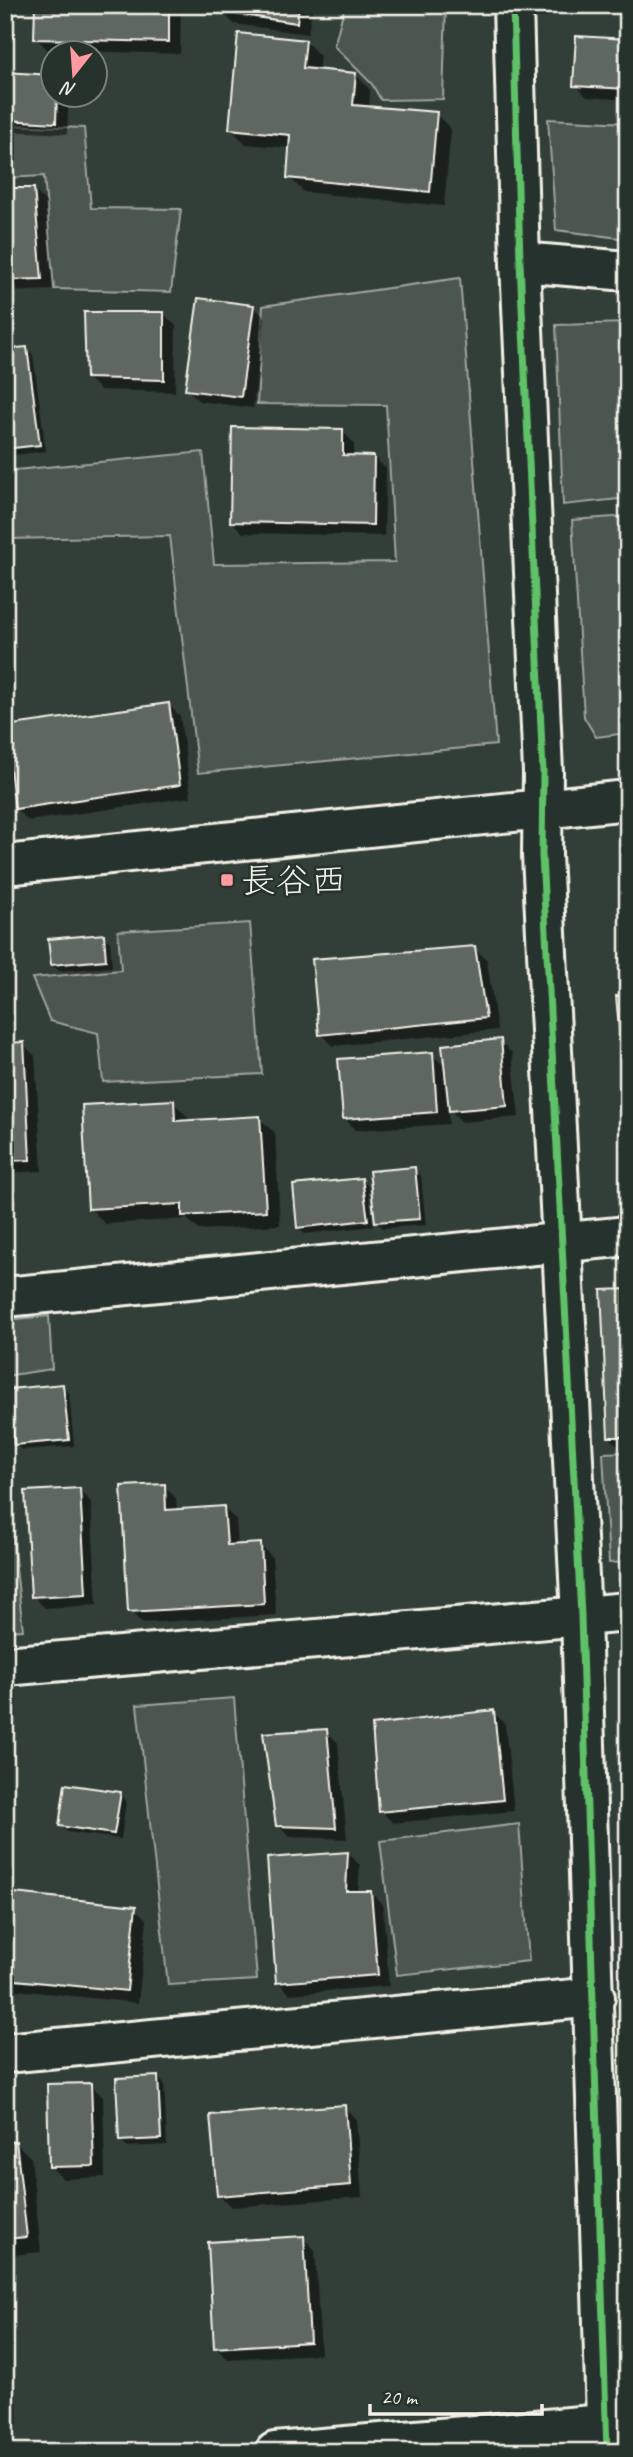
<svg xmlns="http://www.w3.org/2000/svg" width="633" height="2457" font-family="Caveat,'Klee One',sans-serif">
  <rect width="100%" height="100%" fill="#323e38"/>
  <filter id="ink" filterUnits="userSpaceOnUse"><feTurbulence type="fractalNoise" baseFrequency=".0143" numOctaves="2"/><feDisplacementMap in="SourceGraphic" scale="14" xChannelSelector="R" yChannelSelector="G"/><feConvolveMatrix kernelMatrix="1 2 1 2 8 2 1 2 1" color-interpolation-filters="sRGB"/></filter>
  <g filter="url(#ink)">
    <g fill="#4c564f" stroke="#a0a49c" stroke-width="2">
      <polygon points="345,5 446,5 443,99 381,100 372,84 334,46"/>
      <polygon points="548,119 628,123 628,239 556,230"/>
      <polygon points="5,125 84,128 91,208 181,209 171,292 54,289 44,176 5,178"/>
      <polygon points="460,278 496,745 198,773 170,536 5,539 5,471 203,452 214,564 395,562 386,405 257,404 263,306"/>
      <polygon points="628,323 628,498 563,505 556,325"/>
      <polygon points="628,516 628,733 596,737 584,717 572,520"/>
      <polygon points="250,923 262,1074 103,1082 98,1033 50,1021 32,978 121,970 118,931"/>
      <polygon points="49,1316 52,1369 5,1376 5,1320"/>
      <polygon points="628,1452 628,1562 609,1563 603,1453"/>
      <polygon points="5,1471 23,1630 5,1631"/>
      <polygon points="234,1698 257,1980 168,1985 137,1705"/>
      <polygon points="519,1824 529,1961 397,1975 380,1841"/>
    </g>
    <g fill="#0007">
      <polygon points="36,5 181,5 180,54 48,50 36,38"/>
      <polygon points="223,5 313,5 308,34 234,24 222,12"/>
      <polygon points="305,41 320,56 318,71 355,74 370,90 369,108 436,114 451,129 444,206 304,192 289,177 291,148 246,144 231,129"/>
      <polygon points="628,41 628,100 587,97 575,85"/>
      <polygon points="5,74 52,76 52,94 69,94 67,134 5,131"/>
      <polygon points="5,190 34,190 46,202 53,290 5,292"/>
      <polygon points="253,306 265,318 253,408 199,401 187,389"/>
      <polygon points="164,314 176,326 175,392 100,390 88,378"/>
      <polygon points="27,348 33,355 46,451 5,456 5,351"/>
      <polygon points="342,431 354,443 354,457 374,457 386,469 384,536 243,533 231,521"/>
      <polygon points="168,704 180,716 191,797 28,821 16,809"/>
      <polygon points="103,936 110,942 112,967 59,971 52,965"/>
      <polygon points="474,948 487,960 497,1030 333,1046 321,1034"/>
      <polygon points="500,1041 512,1053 519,1117 462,1122 447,1107 449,1124 356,1130 344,1118 432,1054 446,1068"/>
      <polygon points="23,1044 35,1056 42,1171 5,1173 5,1045"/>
      <polygon points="173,1102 188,1117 189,1122 259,1118 275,1133 280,1225 199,1230 187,1219 105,1224 90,1208"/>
      <polygon points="414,1169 421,1176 426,1225 383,1228 377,1222"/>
      <polygon points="362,1180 368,1186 373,1226 305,1234 299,1228"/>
      <polygon points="628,1290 628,1448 621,1449 609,1437"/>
      <polygon points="63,1386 69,1393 74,1446 22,1450 15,1444"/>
      <polygon points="164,1486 176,1498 177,1511 224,1508 236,1520 238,1546 260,1545 272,1557 276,1615 142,1623 130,1611"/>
      <polygon points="79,1489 91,1502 97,1605 45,1608 33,1596"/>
      <polygon points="493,1712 505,1724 514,1811 393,1823 381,1811"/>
      <polygon points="326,1731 338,1743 347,1839 290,1837 278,1825"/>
      <polygon points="120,1794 126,1800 121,1839 67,1832 61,1825"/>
      <polygon points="348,1853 360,1865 358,1893 371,1893 383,1905 389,1986 290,1994 278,1982"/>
      <polygon points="5,1894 135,1908 147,1920 138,2003 7,1989"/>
      <polygon points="158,2077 164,2084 167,2145 127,2147 121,2140"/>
      <polygon points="91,2085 103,2097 105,2177 63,2179 51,2167"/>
      <polygon points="344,2107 356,2119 362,2197 231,2207 219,2195"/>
      <polygon points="16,2143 31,2158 41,2252 5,2256 5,2144"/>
      <polygon points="303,2238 315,2250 321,2354 228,2359 215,2347"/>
    </g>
    <g fill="#5f6861" stroke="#f4f1e8" stroke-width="2">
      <polygon points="35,5 169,5 169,42 34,39"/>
      <polygon points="222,5 299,5 297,23 221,12"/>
      <polygon points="238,33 306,40 303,68 356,73 353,105 437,112 430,192 287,178 290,135 229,129"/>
      <polygon points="576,36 628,39 628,89 573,86"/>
      <polygon points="5,72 52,75 52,94 57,94 56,123 5,120"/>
      <polygon points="5,188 34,188 42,279 5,280"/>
      <polygon points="198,298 254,305 241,397 185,390"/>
      <polygon points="84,312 164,312 164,380 86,378"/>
      <polygon points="27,347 40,445 5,449 5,349"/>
      <polygon points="232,427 343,429 343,455 374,456 373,525 230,522"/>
      <polygon points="169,703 180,785 15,809 5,726"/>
      <polygon points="104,934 106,960 51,965 48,939"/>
      <polygon points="475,946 486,1018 319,1035 312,959"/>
      <polygon points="628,995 628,1070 623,1070 616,996"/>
      <polygon points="501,1039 507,1106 449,1111 442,1045"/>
      <polygon points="24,1042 30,1160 5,1161 5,1043"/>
      <polygon points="433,1052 437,1112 343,1119 338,1059"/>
      <polygon points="174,1100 175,1121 260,1116 266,1211 182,1216 182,1204 88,1209 82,1105"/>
      <polygon points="415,1167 420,1219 375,1222 369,1171"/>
      <polygon points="362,1178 368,1220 297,1228 293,1185"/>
      <polygon points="628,1289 628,1437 608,1437 601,1290"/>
      <polygon points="63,1384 69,1440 14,1445 9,1389"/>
      <polygon points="165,1484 166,1510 224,1506 227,1545 261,1543 264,1604 128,1612 121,1486"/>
      <polygon points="80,1488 86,1594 31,1597 25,1491"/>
      <polygon points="494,1710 503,1800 379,1812 372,1725"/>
      <polygon points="327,1729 336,1828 276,1826 263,1733"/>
      <polygon points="65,1784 121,1792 114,1834 59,1826"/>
      <polygon points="348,1852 346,1891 371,1891 378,1975 276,1983 267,1858"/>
      <polygon points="5,1892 136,1906 127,1991 5,1979"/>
      <polygon points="158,2076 161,2139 119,2141 116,2078"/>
      <polygon points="91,2083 94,2166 49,2167 47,2084"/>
      <polygon points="345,2105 351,2185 217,2196 210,2115"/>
      <polygon points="16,2141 27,2237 5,2239 5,2143"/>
      <polygon points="304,2236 310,2342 214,2348 208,2242"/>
    </g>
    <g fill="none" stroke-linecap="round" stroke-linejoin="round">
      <g stroke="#f4f1e8" stroke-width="44">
        <g id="minor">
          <polyline points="513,5 520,262 543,772 542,855 581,1616 607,2452"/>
          <polyline points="520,262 628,271"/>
          <polyline points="5,865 628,800"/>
          <polyline points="5,1297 628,1236"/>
          <polyline points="5,1666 628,1612"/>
          <polyline points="5,2053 595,1997"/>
          <polyline points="275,2452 628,2422"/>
        </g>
      </g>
      <use href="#minor" stroke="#26332d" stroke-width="38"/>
      <g stroke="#26332d" stroke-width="11">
        <polyline id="cycleway" points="513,5 520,262 543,772 542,855 581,1616 607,2452"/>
      </g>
      <use href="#cycleway" stroke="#61c268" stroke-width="7"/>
    </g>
  </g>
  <rect fill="#ff9aa2" stroke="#26332d" stroke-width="2.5" x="220" y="873" width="14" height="14" rx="3.5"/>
  <g text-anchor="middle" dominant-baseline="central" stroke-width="5" stroke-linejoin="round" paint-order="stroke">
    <g font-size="35" fill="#f4f1e8" stroke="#26332d" text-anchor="start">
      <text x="241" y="880">長谷西</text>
    </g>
  </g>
  <rect width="633" height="2457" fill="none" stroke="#26332d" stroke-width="28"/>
  <rect x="14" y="14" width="605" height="2429" fill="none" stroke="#f4f1e8" stroke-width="2.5" filter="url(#ink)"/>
  <g transform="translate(74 74) rotate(197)"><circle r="33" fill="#26332d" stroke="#787f78" stroke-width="2"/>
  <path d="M0-5L12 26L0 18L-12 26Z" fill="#ff9aa2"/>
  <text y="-10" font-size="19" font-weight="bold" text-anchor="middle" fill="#f4f1e8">N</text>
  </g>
  <path d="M370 2404v10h172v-10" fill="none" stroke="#f4f1e8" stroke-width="3.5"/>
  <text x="381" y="2404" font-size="21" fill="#f4f1e8" stroke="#26332d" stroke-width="5" paint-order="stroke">20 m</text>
</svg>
